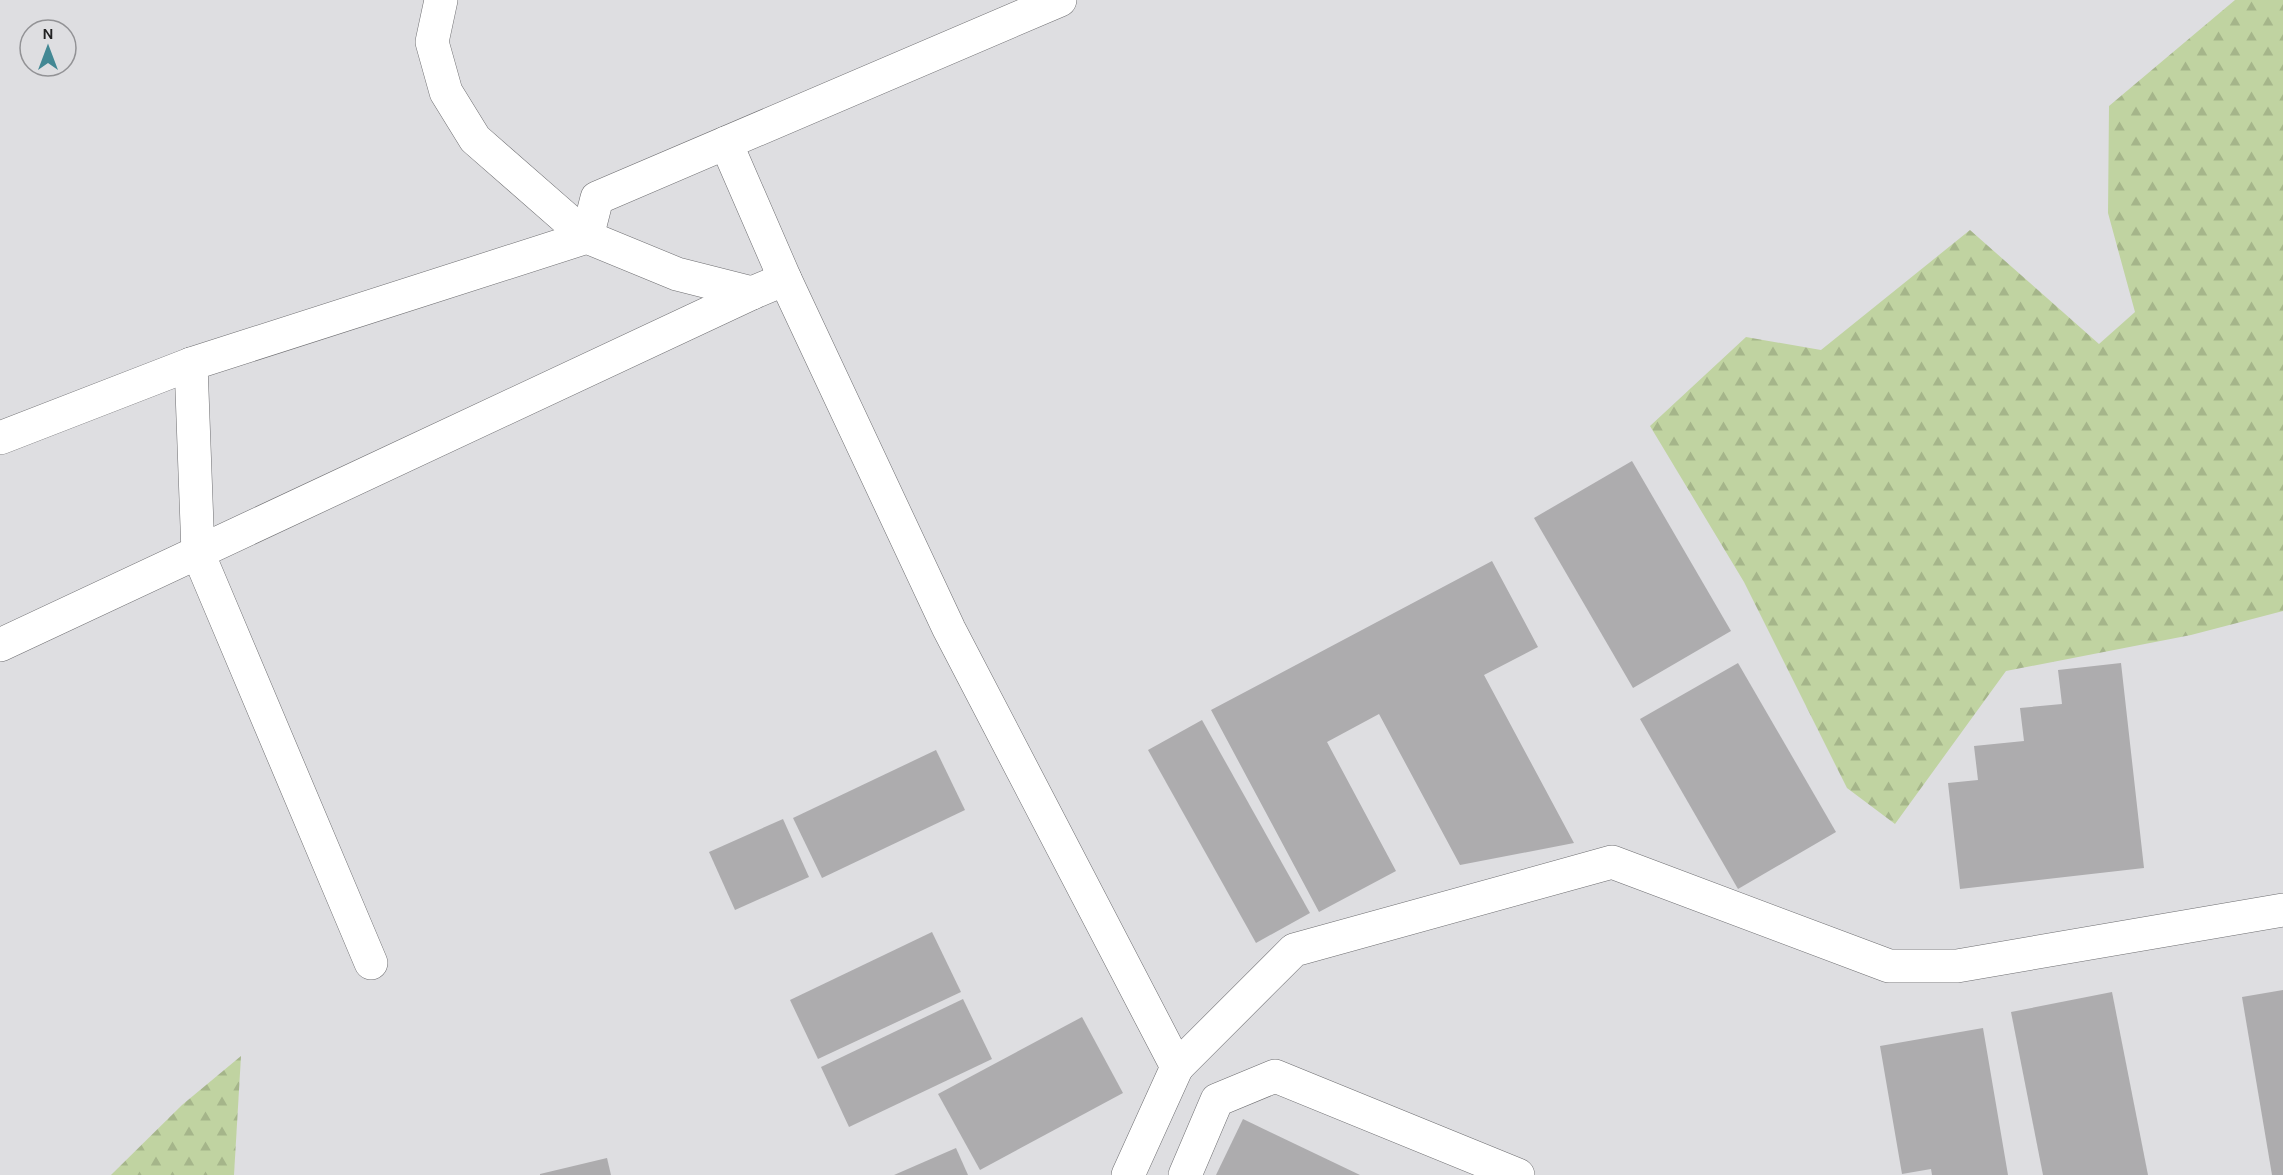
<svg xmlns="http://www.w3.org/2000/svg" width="2283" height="1175" font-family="Karla,sans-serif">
  <defs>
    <pattern id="forest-firs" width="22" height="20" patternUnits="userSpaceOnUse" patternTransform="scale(1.5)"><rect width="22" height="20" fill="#c0d3a1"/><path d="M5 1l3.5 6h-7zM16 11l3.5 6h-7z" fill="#a5b58a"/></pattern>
  </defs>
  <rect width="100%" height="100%" fill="#dedee1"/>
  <g fill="url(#forest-firs)">
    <polygon points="2235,0 2283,0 2283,611 2191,635 2006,671 1895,824 1847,788 1744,582 1650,426 1746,337 1821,350 1970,230 2099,344 2135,312 2108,213 2109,106"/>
    <polygon points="241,1056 234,1175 111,1175 182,1105"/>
  </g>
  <g fill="#adacae">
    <polygon points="1632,461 1731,631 1633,688 1534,518"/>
    <polygon points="1492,561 1538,647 1484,675 1574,843 1460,865 1379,714 1327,742 1396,871 1319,912 1211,710"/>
    <polygon points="1738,663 1836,832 1738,889 1640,719"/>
    <polygon points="2121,663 2144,868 1960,889 1948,783 1978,780 1974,746 2024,741 2020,708 2062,704 2058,670"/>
    <polygon points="1202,720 1310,913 1256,943 1148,750"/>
    <polygon points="936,750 965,810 822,878 793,818"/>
    <polygon points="783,819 809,877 735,910 709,852"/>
    <polygon points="932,932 961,992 818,1059 790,1000"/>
    <polygon points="2283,990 2283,1175 2272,1175 2242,997"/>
    <polygon points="2112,992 2148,1175 2043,1175 2011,1012"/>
    <polygon points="963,999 992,1059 849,1127 821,1067"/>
    <polygon points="1082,1017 1123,1093 980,1170 938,1094"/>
    <polygon points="1983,1028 2008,1175 1932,1175 1931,1169 1902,1174 1880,1046"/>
    <polygon points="1243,1119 1360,1175 1216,1175"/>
    <polygon points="956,1148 968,1175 894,1175"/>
    <polygon points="607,1158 611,1175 540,1175 540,1174"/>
  </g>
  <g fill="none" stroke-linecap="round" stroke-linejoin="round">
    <g stroke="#6d6d70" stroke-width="34">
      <g id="minor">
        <polyline points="441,0 432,42 446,92 475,139 587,237 597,198 1060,0"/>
        <polyline points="726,143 785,279"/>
        <polyline points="0,438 191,364"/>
        <polyline points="0,645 752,293 785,279 949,629 1177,1067 1128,1175"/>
        <polyline points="371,963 198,553 191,364 587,237 677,274 752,293"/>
        <polyline points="1177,1067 1294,950 1612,862 1889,966 1957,966 2283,910"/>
        <polyline points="1185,1175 1217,1100 1275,1076 1518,1175"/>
      </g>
    </g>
    <use href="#minor" stroke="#fff" stroke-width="33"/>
  </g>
  <g transform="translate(48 48)"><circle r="28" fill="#dedee1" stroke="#929295" stroke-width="1.5"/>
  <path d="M0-4.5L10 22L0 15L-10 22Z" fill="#438894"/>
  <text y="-9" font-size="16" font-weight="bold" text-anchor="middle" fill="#212122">N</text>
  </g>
</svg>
